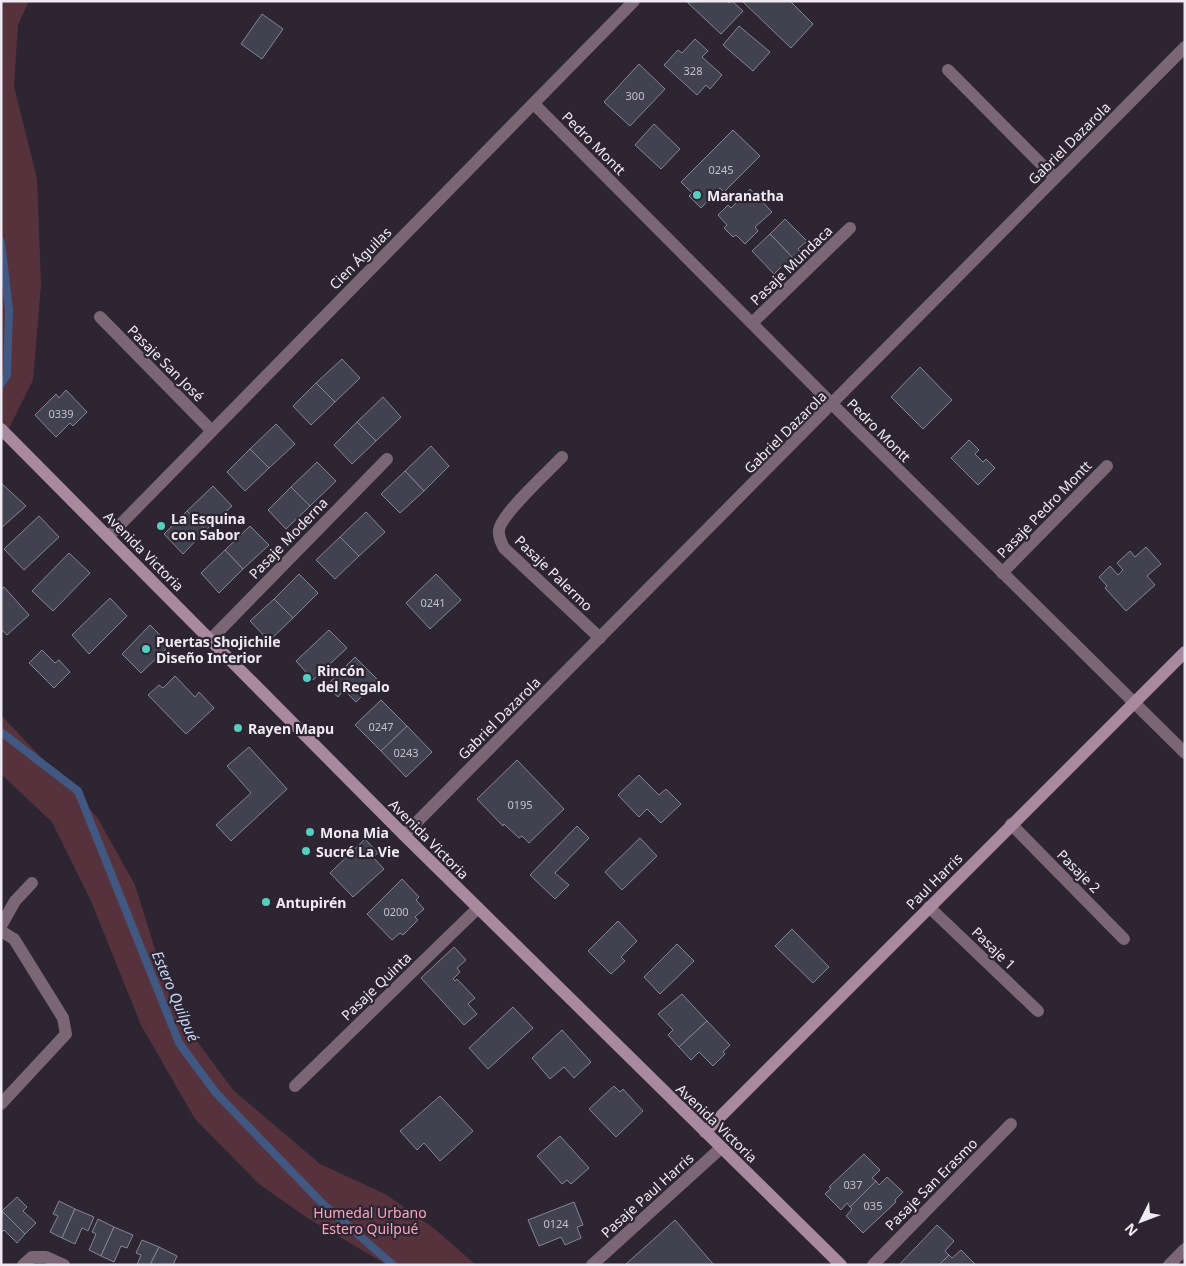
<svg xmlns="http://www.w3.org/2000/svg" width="1186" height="1266" font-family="'Noto Sans',sans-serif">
  <rect width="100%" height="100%" fill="#2d2532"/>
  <g fill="#56333c">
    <polygon points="1,1 29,1 18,25 14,87 37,179 41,284 33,380 1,444"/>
    <polygon points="1,715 97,817 135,885 174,1010 233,1090 320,1164 387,1195 436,1230 476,1265 387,1265 306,1217 259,1184 195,1119 141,1025 91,901 52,822 1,774"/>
  </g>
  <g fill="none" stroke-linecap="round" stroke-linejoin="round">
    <g stroke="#415882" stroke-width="8">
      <polyline points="1,242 9,310 7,375 1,384"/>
      <polyline points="1,732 78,791 179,1043 216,1093 322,1203 393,1265"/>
    </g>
  </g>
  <g fill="#414150" stroke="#868597">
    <polygon points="727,1 729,3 732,1 743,11 721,34 687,2"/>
    <polygon points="742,1 790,1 813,24 791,48"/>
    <polygon points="262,14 283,29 262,59 241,44"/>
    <polygon points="739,26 770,52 753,71 723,45"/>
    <polygon points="695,39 708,51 702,57 722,75 710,89 706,85 697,95 664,65 678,50 682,53"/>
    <polygon points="639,64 665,89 630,126 604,102"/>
    <polygon points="654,124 680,149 661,169 635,145"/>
    <polygon points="733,130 760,156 724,192 720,188 701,208 689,196 692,193 681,182"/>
    <polygon points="750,189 772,212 755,227 758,231 745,244 736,235 733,237 724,228 727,225 718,215 728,205 731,208"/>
    <polygon points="785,219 807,241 798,249 801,252 794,259 770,234"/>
    <polygon points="770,234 794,259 787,266 785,263 774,274 752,251"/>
    <polygon points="342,359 360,378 335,402 316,383"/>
    <polygon points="920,367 952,400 923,429 891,397"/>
    <polygon points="316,383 335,402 311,425 293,406"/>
    <polygon points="66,390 87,412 73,426 70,423 56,437 35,415 56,394 59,398"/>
    <polygon points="383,397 401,417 376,441 357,422"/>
    <polygon points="357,422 376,441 352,464 334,445"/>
    <polygon points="276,424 295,444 269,468 250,449"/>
    <polygon points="969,440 979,450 975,454 983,462 986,459 995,468 978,485 951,458"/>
    <polygon points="431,446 449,466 424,491 405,471"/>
    <polygon points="250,449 269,468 245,491 227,472"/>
    <polygon points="317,462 336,481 310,506 291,487"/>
    <polygon points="405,471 424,491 400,513 381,494"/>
    <polygon points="1,483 26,506 1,528"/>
    <polygon points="213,486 232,506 206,530 187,511"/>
    <polygon points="291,487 310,506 286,529 268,510"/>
    <polygon points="187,511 206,530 183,554 164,534"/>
    <polygon points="366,512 385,532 359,556 340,537"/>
    <polygon points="39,516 59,537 24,570 4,549"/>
    <polygon points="250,526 269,545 243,569 225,550"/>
    <polygon points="340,537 359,556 335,579 316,560"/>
    <polygon points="1146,547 1161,564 1147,576 1155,585 1126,611 1105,588 1107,586 1099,577 1110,566 1118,575 1123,570 1117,563 1130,551 1135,557"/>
    <polygon points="225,550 243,569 219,593 201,573"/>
    <polygon points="69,553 90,573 53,611 32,591"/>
    <polygon points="299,574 318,593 293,618 274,599"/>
    <polygon points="436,574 461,600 430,629 406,603"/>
    <polygon points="4,587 29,615 7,635 1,629 1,589"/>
    <polygon points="110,598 127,616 89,654 72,635"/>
    <polygon points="274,599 293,618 269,641 250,621"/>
    <polygon points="150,625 170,645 141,673 122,654"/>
    <polygon points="329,630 347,648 313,680 296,661"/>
    <polygon points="42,650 55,663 59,660 70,672 54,688 29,663"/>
    <polygon points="355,657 378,680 356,702 344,690 338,697 326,686"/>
    <polygon points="175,676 195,697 199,692 214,708 186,734 148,695 159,685 163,688"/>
    <polygon points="381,700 407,726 381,751 355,725"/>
    <polygon points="407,726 432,752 406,777 381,751"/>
    <polygon points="249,747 287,789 231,841 216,825 251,793 227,766"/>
    <polygon points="517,760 564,809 529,843 522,836 519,838 504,824 503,826 477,799"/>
    <polygon points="639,775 659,795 666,789 681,804 661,823 647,809 639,817 618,795"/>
    <polygon points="577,826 589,838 555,873 569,885 555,899 530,875"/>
    <polygon points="640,838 657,856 622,890 605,872"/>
    <polygon points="365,839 378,853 373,857 384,869 353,897 330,873"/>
    <polygon points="402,879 419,897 416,900 424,909 415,917 418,920 403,935 400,933 392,940 367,914"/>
    <polygon points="618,921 637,941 621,957 625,961 611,974 588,951"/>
    <polygon points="792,929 829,967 813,983 775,946"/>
    <polygon points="677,944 694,961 660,994 644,977"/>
    <polygon points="454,947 466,960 457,968 460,972 453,979 455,981 457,979 475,998 468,1004 477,1014 464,1025 421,978"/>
    <polygon points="682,994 707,1021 679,1047 668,1035 673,1030 658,1014"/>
    <polygon points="513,1007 533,1028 488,1069 469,1048"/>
    <polygon points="707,1021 730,1045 723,1052 725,1054 713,1066 699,1052 691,1060 679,1047"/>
    <polygon points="562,1030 591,1062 574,1078 564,1067 550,1079 532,1058"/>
    <polygon points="614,1086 620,1092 623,1089 643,1111 616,1137 589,1109"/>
    <polygon points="440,1096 473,1131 440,1161 424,1143 417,1150 400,1131"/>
    <polygon points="560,1136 589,1168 571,1184 567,1180 562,1184 537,1156"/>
    <polygon points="864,1154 880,1170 872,1178 876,1181 850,1207 847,1203 841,1210 825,1194 831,1188 829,1187"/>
    <polygon points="887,1177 903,1192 895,1200 896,1202 863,1233 846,1216 852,1209 850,1207 876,1181 879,1185"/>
    <polygon points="17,1197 27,1207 23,1211 36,1223 25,1234 2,1211"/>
    <polygon points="59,1201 75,1209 62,1238 50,1232 58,1216 53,1214"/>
    <polygon points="574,1202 583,1225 577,1227 581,1238 565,1245 561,1237 539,1246 528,1220"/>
    <polygon points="75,1209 94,1217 88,1231 82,1228 75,1244 62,1238"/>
    <polygon points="2,1211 25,1234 17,1243 4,1230 1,1233"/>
    <polygon points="98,1219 114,1227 101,1256 89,1250 96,1234 92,1232"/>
    <polygon points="675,1220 714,1265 625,1265"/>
    <polygon points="937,1225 954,1241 945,1251 949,1255 939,1265 899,1265"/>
    <polygon points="114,1227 133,1235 127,1248 121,1246 114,1262 101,1256"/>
    <polygon points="142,1240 159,1247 150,1265 137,1265 141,1255 136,1253"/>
    <polygon points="159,1247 177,1256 173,1265 150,1265"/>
    <polygon points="961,1250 976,1265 939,1265 949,1255 952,1258"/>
  </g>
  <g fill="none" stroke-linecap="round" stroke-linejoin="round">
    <g stroke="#7b6674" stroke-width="12">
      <polyline points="948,70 1055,178"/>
      <polyline points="534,104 833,405 1185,753"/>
      <polyline points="100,317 211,430"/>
      <polyline points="752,323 850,228"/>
      <path d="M562,457C549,471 501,514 499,530C498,536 501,542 504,548L600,638"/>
      <polyline points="109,536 634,1"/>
      <polyline points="1002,573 1107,466"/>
      <polyline points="211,639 387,459"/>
      <polyline points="1011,824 1124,939"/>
      <polyline points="404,835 1185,47"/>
      <polyline points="929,907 1038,1011"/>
      <polyline points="1,926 15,901 32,883"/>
      <polyline points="1,931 14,939 63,1018 66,1034 1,1104"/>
      <polyline points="295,1086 478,908"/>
      <polyline points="23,1265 32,1257 46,1257 64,1265"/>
      <polyline points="592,1265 721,1148"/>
      <polyline points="873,1265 1011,1124"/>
      <polyline points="1169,1265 1185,1249"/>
    </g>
    <g stroke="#a9899f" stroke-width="12">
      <polyline points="1,429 404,835 841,1265"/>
      <polyline points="705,1132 1185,652"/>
    </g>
  </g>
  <g fill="#58cec0" stroke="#2d2532" stroke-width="2">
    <circle cx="697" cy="195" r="5"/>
    <circle cx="161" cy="526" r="5"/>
    <circle cx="146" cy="649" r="5"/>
    <circle cx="307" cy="678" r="5"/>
    <circle cx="238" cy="728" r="5"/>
    <circle cx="310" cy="832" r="5"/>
    <circle cx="306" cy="851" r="5"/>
    <circle cx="266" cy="902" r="5"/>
  </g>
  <g text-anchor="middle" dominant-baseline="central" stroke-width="4.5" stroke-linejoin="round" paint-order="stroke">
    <g font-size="11" fill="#c4c0ca">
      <text x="693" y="70">328</text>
      <text x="635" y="95">300</text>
      <text x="721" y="169">0245</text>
      <text x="61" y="413">0339</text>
      <text x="433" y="602">0241</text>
      <text x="381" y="726">0247</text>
      <text x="406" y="752">0243</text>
      <text x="520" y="804">0195</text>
      <text x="396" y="911">0200</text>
      <text x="853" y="1184">037</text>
      <text x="873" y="1205">035</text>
      <text x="556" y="1223">0124</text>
    </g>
    <g font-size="14" fill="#efeaf3" stroke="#2d2532">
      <text transform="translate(594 143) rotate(45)">Pedro Montt</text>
      <text transform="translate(1069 143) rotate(-45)">Gabriel Dazarola</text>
      <text transform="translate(360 258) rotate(-45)">Cien Águilas</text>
      <text transform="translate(791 265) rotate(-44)">Pasaje Mundaca</text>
      <text transform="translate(166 363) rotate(45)">Pasaje San José</text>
      <text transform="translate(879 430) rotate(45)">Pedro Montt</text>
      <text transform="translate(785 432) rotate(-45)">Gabriel Dazarola</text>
      <text transform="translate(1044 509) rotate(-46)">Pasaje Pedro Montt</text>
      <text transform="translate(288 538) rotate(-46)">Pasaje Moderna</text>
      <text transform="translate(144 551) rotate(45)">Avenida Victoria</text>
      <text transform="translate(554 573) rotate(44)">Pasaje Palermo</text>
      <text transform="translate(499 718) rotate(-45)">Gabriel Dazarola</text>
      <text transform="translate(429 839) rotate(45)">Avenida Victoria</text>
      <text transform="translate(1079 871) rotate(45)">Pasaje 2</text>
      <text transform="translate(934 881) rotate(-45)">Paul Harris</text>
      <text transform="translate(994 948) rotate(44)">Pasaje 1</text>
      <text transform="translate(376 986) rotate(-44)">Pasaje Quinta</text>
      <text transform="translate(717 1123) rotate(44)">Avenida Victoria</text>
      <text transform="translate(931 1184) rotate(-45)">Pasaje San Erasmo</text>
      <text transform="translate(647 1195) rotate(-42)">Pasaje Paul Harris</text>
    </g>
    <g font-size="14" font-weight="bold" fill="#efeaf3" stroke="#2d2532" text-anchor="start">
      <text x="707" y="195">Maranatha</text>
      <text x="171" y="518">La Esquina<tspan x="171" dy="16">con Sabor</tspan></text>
      <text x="156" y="641">Puertas Shojichile<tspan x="156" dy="16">Diseño Interior</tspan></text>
      <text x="317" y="670">Rincón<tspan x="317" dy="16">del Regalo</tspan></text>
      <text x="248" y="728">Rayen Mapu</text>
      <text x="320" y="832">Mona Mia</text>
      <text x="316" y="851">Sucré La Vie</text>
      <text x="276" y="902">Antupirén</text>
    </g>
    <g font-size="14" fill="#fba6bb" stroke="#2d2532">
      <text x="370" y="1212">Humedal Urbano<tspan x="370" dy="16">Estero Quilpué</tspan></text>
    </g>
    <g font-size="15" font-style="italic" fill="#c8d8f4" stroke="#2d2532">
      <text transform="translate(176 996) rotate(67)">Estero Quilpué</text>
    </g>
  </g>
  <rect width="1186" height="1266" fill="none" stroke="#efeaf3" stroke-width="5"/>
  <g transform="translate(1141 1221) rotate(228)" stroke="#2d2532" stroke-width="4" paint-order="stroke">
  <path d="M0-4L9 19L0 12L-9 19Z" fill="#efeaf3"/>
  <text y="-8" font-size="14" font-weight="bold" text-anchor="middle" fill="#efeaf3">N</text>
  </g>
</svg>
